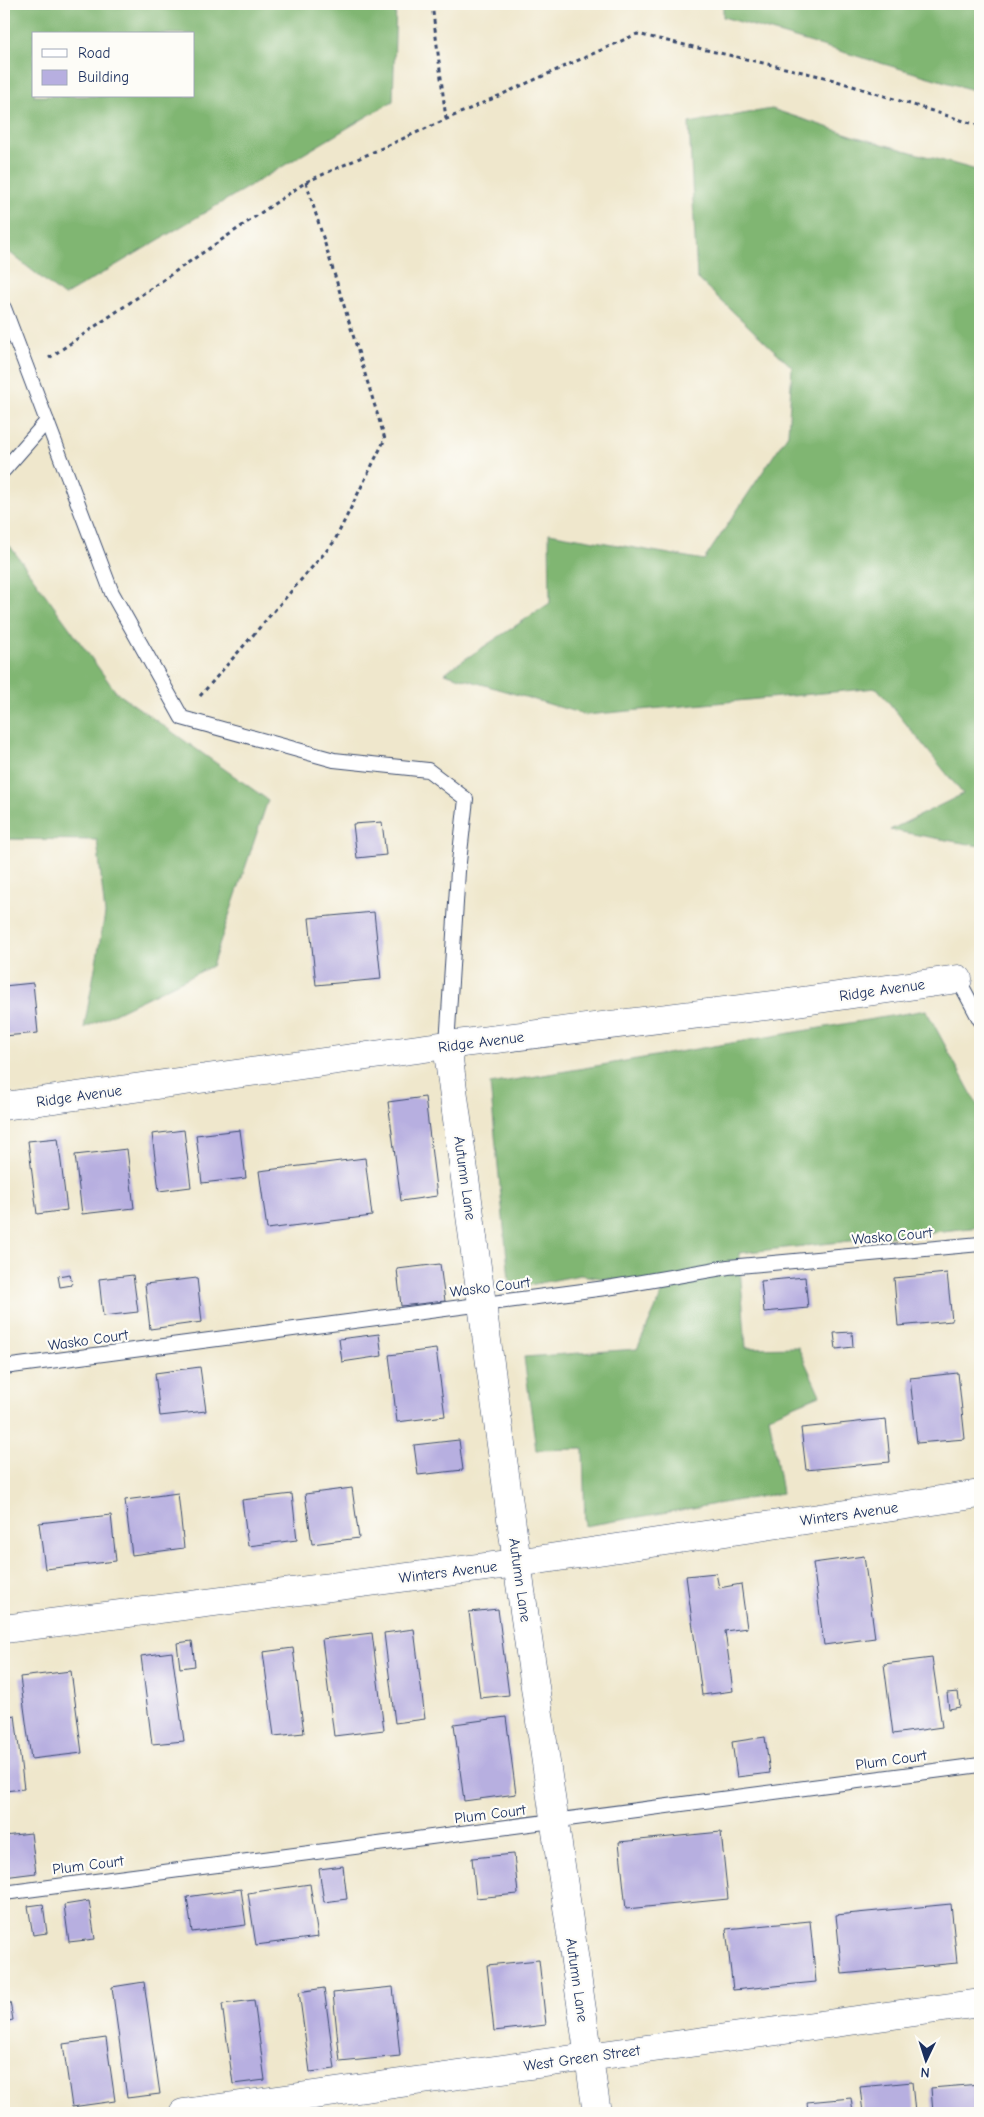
<svg xmlns="http://www.w3.org/2000/svg" width="984" height="2117" font-family="'Comic Neue',sans-serif">
  <rect width="100%" height="100%" fill="#fdfcf7"/>
  <filter id="ink" filterUnits="userSpaceOnUse"><feTurbulence type="fractalNoise" baseFrequency=".02" numOctaves="2"/><feDisplacementMap in="SourceGraphic" scale="10" xChannelSelector="R" yChannelSelector="G"/><feConvolveMatrix kernelMatrix="1 2 1 2 8 2 1 2 1" color-interpolation-filters="sRGB"/></filter>
  <filter id="wash" filterUnits="userSpaceOnUse"><feTurbulence type="fractalNoise" baseFrequency=".0096" numOctaves="4" result="noise"/><feDisplacementMap in="SourceGraphic" scale="20" xChannelSelector="R" yChannelSelector="G"/><feGaussianBlur stdDeviation="1.12" result="paint"/><feColorMatrix in="noise" values="0 0 0 0 0 0 0 0 0 0 0 0 0 0 0 0 0 1.4 0 .05"/><feComposite in="paint" operator="in"/></filter>
  <g filter="url(#wash)">
    <rect width="100%" height="100%" fill="#efe7cc"/>
    <g fill="#80b672" stroke="#4e7268" fill-rule="evenodd">
      <path d="M4,4H396L393,101L64,296L4,248ZM34,34H194V96H34Z"/>
      <polygon points="723,4 980,4 980,92 723,17"/>
      <polygon points="772,109 857,137 980,171 980,846 890,830 963,794 877,688 586,715 444,673 550,603 549,533 704,560 788,434 792,367 697,278 689,123"/>
      <polygon points="4,545 10,546 116,692 268,800 212,966 84,1028 105,914 97,840 4,839"/>
      <polygon points="926,1010 979,1108 980,1227 739,1253 746,1348 798,1347 820,1395 769,1416 782,1493 585,1526 583,1449 536,1450 524,1357 637,1349 665,1287 580,1275 510,1289 490,1084"/>
    </g>
    <g id="blocks">
      <g fill="#b7afe0">
        <polygon points="382,822 386,855 357,858 353,824"/>
        <polygon points="374,912 381,979 316,985 309,918"/>
        <polygon points="33,983 38,1033 4,1036 4,986"/>
        <polygon points="425,1097 437,1196 401,1201 388,1102"/>
        <polygon points="184,1130 191,1187 159,1191 152,1134"/>
        <polygon points="240,1130 246,1178 202,1183 196,1135"/>
        <polygon points="58,1138 67,1210 37,1214 28,1141"/>
        <polygon points="127,1149 134,1208 82,1214 75,1155"/>
        <polygon points="365,1158 372,1216 267,1229 259,1171"/>
        <polygon points="440,1264 445,1301 401,1306 397,1269"/>
        <polygon points="947,1273 952,1321 898,1326 894,1278"/>
        <polygon points="70,1274 72,1285 60,1287 58,1276"/>
        <polygon points="133,1275 138,1312 103,1316 99,1279"/>
        <polygon points="805,1277 808,1308 764,1312 761,1281"/>
        <polygon points="197,1278 202,1322 150,1329 145,1284"/>
        <polygon points="852,1332 853,1347 836,1349 834,1333"/>
        <polygon points="379,1334 382,1356 342,1362 339,1339"/>
        <polygon points="436,1349 445,1416 397,1422 389,1355"/>
        <polygon points="200,1367 206,1411 160,1416 155,1373"/>
        <polygon points="958,1373 965,1439 917,1443 910,1378"/>
        <polygon points="886,1419 890,1462 806,1470 801,1428"/>
        <polygon points="459,1440 463,1470 418,1475 414,1445"/>
        <polygon points="352,1488 359,1538 312,1544 305,1494"/>
        <polygon points="178,1493 184,1548 132,1555 125,1500"/>
        <polygon points="292,1494 297,1540 248,1546 242,1500"/>
        <polygon points="111,1515 116,1561 45,1569 39,1523"/>
        <polygon points="864,1556 875,1638 824,1645 813,1563"/>
        <polygon points="716,1573 719,1588 741,1584 747,1628 725,1631 733,1691 702,1695 686,1576"/>
        <polygon points="498,1609 509,1695 480,1698 469,1612"/>
        <polygon points="414,1629 425,1719 395,1723 384,1633"/>
        <polygon points="372,1633 384,1730 334,1736 322,1639"/>
        <polygon points="192,1641 195,1666 180,1668 177,1643"/>
        <polygon points="293,1648 304,1733 274,1736 263,1652"/>
        <polygon points="172,1652 184,1741 152,1744 141,1656"/>
        <polygon points="932,1658 942,1727 893,1734 884,1664"/>
        <polygon points="71,1671 82,1753 31,1759 20,1677"/>
        <polygon points="958,1692 960,1707 949,1709 947,1693"/>
        <polygon points="15,1715 24,1789 4,1791 4,1717"/>
        <polygon points="506,1717 516,1794 464,1801 454,1724"/>
        <polygon points="765,1737 770,1773 737,1777 732,1742"/>
        <polygon points="721,1832 728,1899 626,1909 619,1842"/>
        <polygon points="31,1833 36,1873 4,1877 4,1836"/>
        <polygon points="514,1854 518,1894 476,1898 472,1858"/>
        <polygon points="343,1866 347,1899 324,1902 319,1869"/>
        <polygon points="310,1884 318,1937 256,1945 248,1893"/>
        <polygon points="241,1889 246,1925 192,1932 187,1897"/>
        <polygon points="89,1901 95,1939 69,1942 64,1905"/>
        <polygon points="43,1904 47,1933 33,1935 28,1906"/>
        <polygon points="951,1904 957,1963 842,1974 836,1915"/>
        <polygon points="810,1921 816,1982 733,1990 726,1929"/>
        <polygon points="539,1960 546,2025 494,2031 487,1965"/>
        <polygon points="144,1982 160,2094 127,2098 112,1987"/>
        <polygon points="393,1987 400,2056 340,2062 333,1993"/>
        <polygon points="324,1988 335,2069 310,2072 299,1992"/>
        <polygon points="254,2000 265,2080 233,2084 222,2004"/>
        <polygon points="10,2002 13,2020 4,2022 4,2003"/>
        <polygon points="106,2038 115,2101 72,2107 63,2044"/>
        <polygon points="912,2082 915,2113 863,2113 860,2087"/>
        <polygon points="980,2084 980,2113 933,2113 931,2088"/>
        <polygon points="851,2098 853,2113 808,2113 807,2102"/>
      </g>
    </g>
  </g>
  <g filter="url(#ink)">
    <use href="#blocks" fill-opacity="0" stroke="#3b4b6e" stroke-width="1"/>
    <g fill="none" stroke-linecap="round" stroke-linejoin="round">
      <g stroke="#3b4b6e" stroke-width="16">
        <g id="service">
          <polyline points="4,308 112,593 182,718 334,760 428,770 466,799 458,871 447,1045"/>
          <polyline points="4,470 47,421"/>
          <polyline points="958,979 980,1020"/>
          <polyline points="4,1367 613,1287 728,1267 980,1244"/>
          <polyline points="4,1893 980,1765"/>
        </g>
      </g>
      <g stroke="#3b4b6e" stroke-width="29">
        <g id="minor">
          <polyline points="447,1045 517,1563 597,2113"/>
          <polyline points="4,1106 447,1045 782,1004 958,979"/>
          <polyline points="4,1629 517,1563 980,1494"/>
          <polyline points="183,2113 980,2003"/>
        </g>
      </g>
      <g stroke="#3b4b6e" stroke-width="3" stroke-dasharray="4 4" stroke-linecap="butt">
        <polyline points="432,4 446,119"/>
        <polyline points="49,358 306,182 637,34 824,77 980,126"/>
        <polyline points="200,696 334,542 385,439 306,182"/>
      </g>
      <use href="#service" stroke="#fff" stroke-width="14"/>
      <use href="#minor" stroke="#fff" stroke-width="28"/>
    </g>
  </g>
  <g text-anchor="middle" dominant-baseline="central" stroke-width="4.5" stroke-linejoin="round" paint-order="stroke">
    <g font-size="15" fill="#1b2f5e" stroke="#fdfcf7">
      <text transform="translate(882 990) rotate(-8)">Ridge Avenue</text>
      <text transform="translate(481 1042) rotate(-7)">Ridge Avenue</text>
      <text transform="translate(79 1096) rotate(-8)">Ridge Avenue</text>
      <text transform="translate(465 1178) rotate(82)">Autumn Lane</text>
      <text transform="translate(892 1236) rotate(-5)">Wasko Court</text>
      <text transform="translate(490 1287) rotate(-7)">Wasko Court</text>
      <text transform="translate(88 1340) rotate(-8)">Wasko Court</text>
      <text transform="translate(849 1514) rotate(-8)">Winters Avenue</text>
      <text transform="translate(448 1572) rotate(-7)">Winters Avenue</text>
      <text transform="translate(520 1580) rotate(82)">Autumn Lane</text>
      <text transform="translate(891 1760) rotate(-8)">Plum Court</text>
      <text transform="translate(490 1814) rotate(-7)">Plum Court</text>
      <text transform="translate(88 1865) rotate(-7)">Plum Court</text>
      <text transform="translate(577 1980) rotate(82)">Autumn Lane</text>
      <text transform="translate(582 2058) rotate(-8)">West Green Street</text>
    </g>
  </g>
  <rect width="984" height="2117" fill="none" stroke="#fdfcf7" stroke-width="20"/>
  <rect x="32" y="32" width="162" height="65" fill="#fdfcf7" stroke="#a3aaba"/>
  <rect x="42" y="49" width="25" height="8" fill="#ffffff" stroke="#a3aaba"/>
  <text x="78" y="58" font-size="15" fill="#1b2f5e">Road</text>
  <rect x="42" y="70" width="25" height="15" fill="#b7afe0" stroke="#a3aaba"/>
  <text x="78" y="82" font-size="15" fill="#1b2f5e">Building</text>
  <g transform="translate(926 2060) rotate(184)" stroke="#fdfcf7" stroke-width="4" paint-order="stroke">
  <path d="M0-4L9 19L0 12L-9 19Z" fill="#1b2f5e"/>
  <text y="-8" font-size="14" font-weight="bold" text-anchor="middle" fill="#1b2f5e">N</text>
  </g>
</svg>
